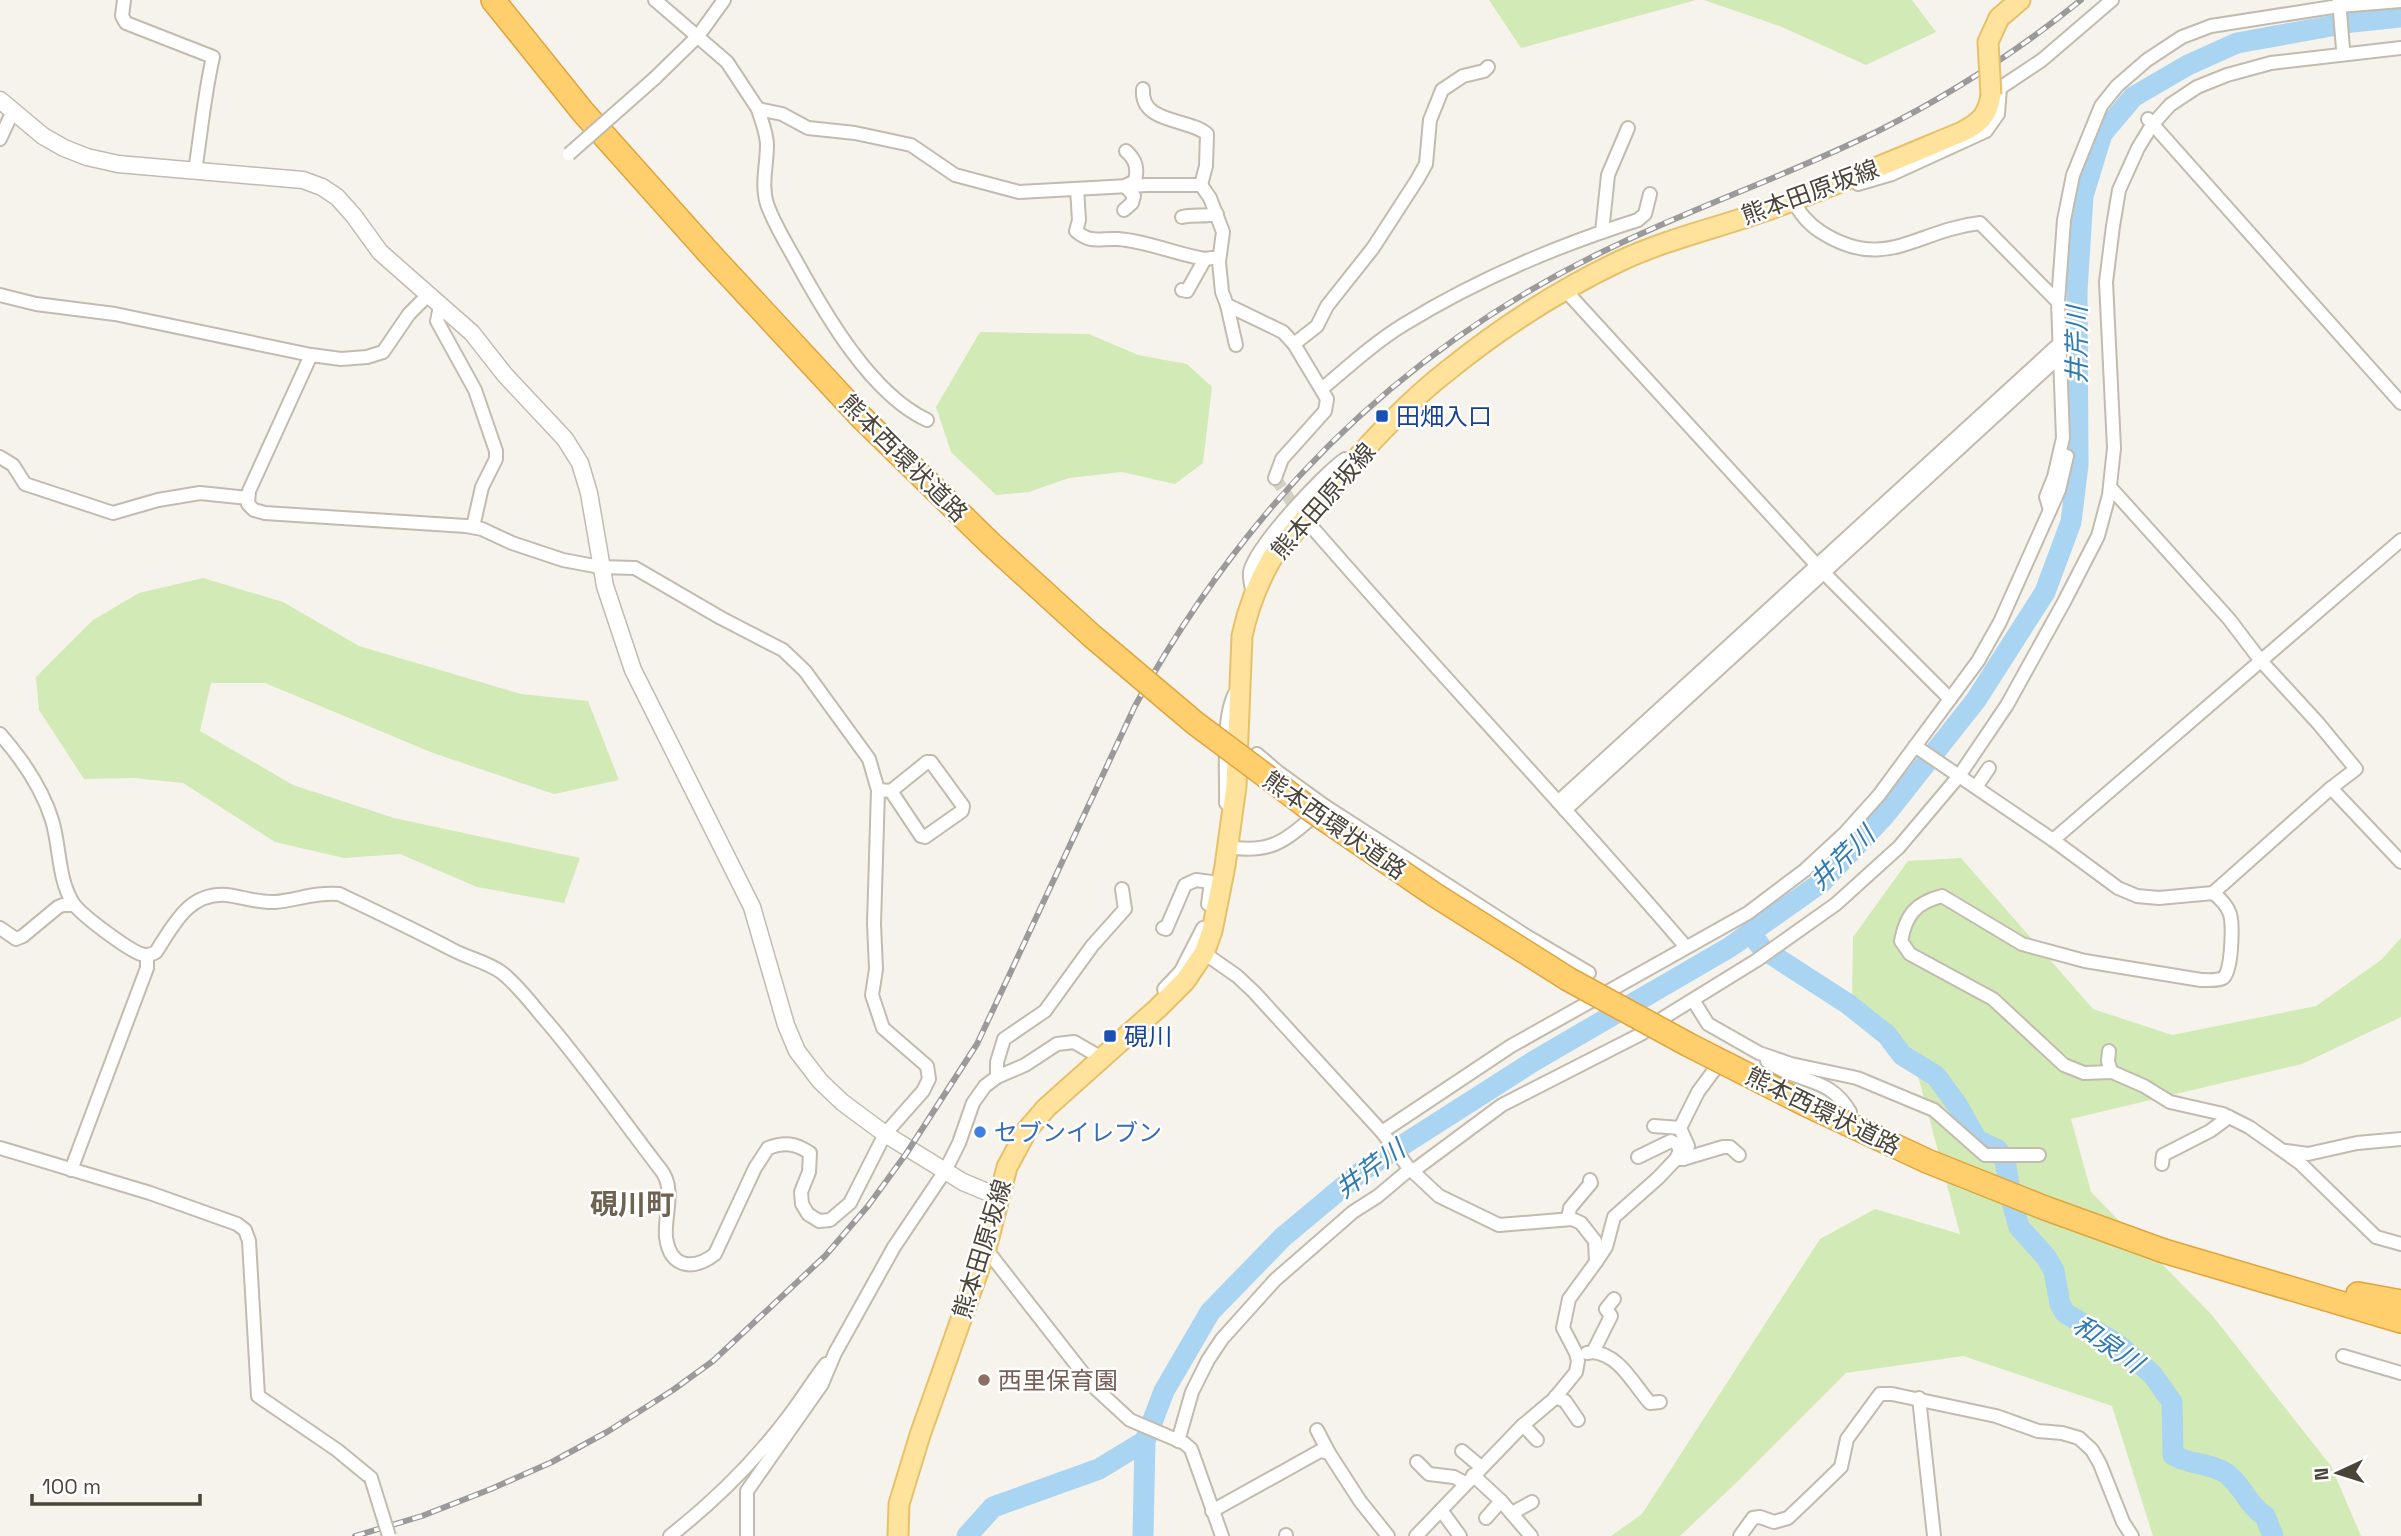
<svg xmlns="http://www.w3.org/2000/svg" width="2401" height="1536" font-family="'Space Grotesk','Noto Sans JP',sans-serif">
  <rect width="100%" height="100%" fill="#f6f3ec"/>
  <g fill="#d2eab5">
    <polygon points="1489,0 1696,0 1521,48"/>
    <polygon points="1704,0 1912,0 1936,32 1866,65 1782,27"/>
    <polygon points="980,332 1089,334 1138,355 1187,364 1212,387 1203,463 1175,484 1122,472 1069,478 1029,492 996,495 951,452 936,407"/>
    <polygon points="203,578 283,602 359,646 521,694 588,701 619,780 554,794 433,753 265,683 211,683 200,731 293,785 394,818 580,858 564,903 477,887 400,854 344,858 275,842 183,783 134,778 84,779 39,710 36,677 93,620 139,593"/>
    <polygon points="1961,858 2093,1009 2172,1035 2316,1006 2381,960 2401,938 2401,1017 2302,1064 2071,1119 2091,1192 2211,1314 2331,1466 2361,1536 2153,1536 2112,1406 1963,1356 1846,1373 1735,1484 1680,1536 1611,1536 1642,1514 1820,1239 1875,1209 1960,1234 1912,1053 1852,1001 1853,937 1908,861"/>
  </g>
  <g fill="none" stroke-linecap="round" stroke-linejoin="round">
    <g stroke="#a9d4f2" stroke-width="21">
      <path d="M1750,933L1763,949L1848,1004L1887,1035L1902,1055L1936,1076L1958,1106L1977,1140L1998,1150L2005,1161L2013,1206L2019,1227L2046,1257L2054,1271L2060,1304L2065,1313L2116,1343L2152,1374L2172,1402L2173,1455C2190,1465 2211,1463 2227,1474C2243,1486 2249,1507 2265,1516L2273,1536"/>
      <polyline points="967,1536 993,1507 1099,1469 1145,1441 1164,1391 1210,1312 1283,1237 1362,1171 1534,1061 1730,947 1822,882 1885,815 1976,700 2045,592 2071,522 2078,465 2077,291 2083,196 2102,134 2133,97 2188,65 2237,43 2353,22 2401,17"/>
      <polyline points="1143,1536 1145,1441"/>
    </g>
    <polyline stroke="#d4d0c8" stroke-width="12" stroke-dasharray="12 6" stroke-linecap="butt" points="1275,478 1295,507"/>
    <g stroke="#c2bbae" stroke-width="16">
      <g id="minor">
        <path d="M124,0L122,16L126,23L213,57C204,96 201,133 195,171"/>
        <polyline points="655,0 727,62 758,109 782,114 808,128 855,133 911,145 955,175 1019,192 1147,185 1201,185 1210,198 1223,232 1219,262 1222,292 1227,305 1283,332 1294,344 1327,399 1325,411 1282,459 1275,478"/>
        <polyline points="2339,0 2343,49"/>
        <polyline points="655,78 698,36 724,0"/>
        <path d="M1143,89C1140,124 1189,118 1207,134L1206,166L1201,185"/>
        <path d="M758,109C761,120 767,133 767,145C767,164 761,185 767,204C774,224 786,243 796,261C825,314 871,394 927,420"/>
        <polyline points="2148,119 2401,403"/>
        <polyline points="0,139 13,111"/>
        <polyline points="1858,184 1892,174 1986,131 1998,114 2000,88 2042,60 2112,0"/>
        <path d="M1077,189L1079,220L1076,231C1091,244 1099,238 1118,239C1147,241 1175,254 1205,259"/>
        <path d="M1794,199C1797,212 1810,225 1821,232C1885,273 1917,230 1980,223L2058,302L2064,220L2073,175L2101,106L2117,86L2147,60L2182,37L2211,26L2339,6L2401,1"/>
        <path d="M1124,210L1132,203L1134,196L1125,186L1135,181C1138,168 1136,160 1126,151"/>
        <path d="M1182,217C1194,214 1205,217 1217,214"/>
        <polyline points="1602,232 1608,175 1628,128"/>
        <polyline points="1182,290 1187,291 1205,259 1212,258"/>
        <polyline points="0,295 36,304 115,314 311,355"/>
        <polyline points="1227,305 1236,345"/>
        <polyline points="440,306 437,321 475,390 496,451 496,459 482,487 473,527"/>
        <polyline points="1294,344 1317,326 1327,306 1373,248 1417,180 1426,164 1430,120 1442,90 1463,76 1484,71 1488,67"/>
        <path d="M1323,388C1349,366 1374,343 1403,325C1476,280 1556,246 1638,220L1645,214L1650,194"/>
        <polyline points="0,457 13,465 25,484 113,513 158,500 200,493 248,498"/>
        <polyline points="2050,510 2059,490 2067,456"/>
        <path d="M1305,519C1430,664 1562,802 1686,947"/>
        <path d="M1253,594C1252,588 1249,578 1250,572C1255,547 1323,474 1345,459L1355,462"/>
        <polyline points="1950,699 1978,661 2000,622 2050,510 2046,497 2054,477 2063,438 2058,302"/>
        <path d="M0,734C22,759 42,788 52,820C60,846 58,880 73,903C81,915 127,949 141,954C147,956 151,955 156,952C174,924 189,892 227,895C243,897 258,903 275,902C297,900 316,892 339,894C377,912 415,930 453,950C468,958 487,962 501,972C519,986 533,1006 548,1023C588,1070 623,1121 661,1170C676,1189 664,1215 666,1237C670,1268 693,1271 715,1254L755,1168L768,1148C785,1142 795,1143 810,1153L809,1172L801,1192L802,1204L808,1214L819,1221L830,1220L850,1203L885,1134L923,1091L929,1079L927,1066L883,1028L872,995L876,969L874,924L878,790L869,759L805,671L783,650L721,618L635,568L600,567L563,560L512,543L482,529L466,526L265,513L254,510L248,504L249,491L311,355L341,359L367,357L383,352L409,314L427,296"/>
        <polyline points="1915,746 2053,840 2118,888 2137,896 2159,898 2213,893 2331,788 2356,769 2318,723 2261,661 2229,619 2110,487"/>
        <polyline points="1257,754 1278,772 1325,806"/>
        <polyline points="1976,787 1989,768"/>
        <polyline points="2331,788 2401,862"/>
        <polyline points="878,790 891,791 921,836 925,837 962,811 963,806 931,762 927,762 891,791"/>
        <polyline points="1558,802 2060,343"/>
        <path d="M1226,803C1227,773 1221,713 1237,690"/>
        <polyline points="1322,809 1325,806 1528,937 1589,973"/>
        <polyline points="1565,810 2060,356"/>
        <polyline points="2053,840 2401,540"/>
        <path d="M1228,847C1271,854 1285,841 1316,814"/>
        <path d="M2213,893C2221,899 2227,905 2230,914C2233,925 2232,973 2223,978C2217,981 2207,980 2201,980L2085,961L2022,944L1942,896C1915,903 1906,915 1901,941L1910,954L1993,999L2064,1065L2084,1073L2112,1072L2144,1086L2170,1102L2223,1114L2249,1127L2300,1163L2376,1237L2401,1244"/>
        <polyline points="0,928 16,939 23,936 58,907 63,905 74,905"/>
        <polyline points="1163,928 1166,929 1185,885 1196,880 1211,882 1208,904"/>
        <polyline points="1204,953 1237,976 1254,992 1382,1132 1408,1167 1439,1196 1499,1225 1572,1219 1581,1223 1595,1241 1596,1262 1569,1299 1563,1328 1576,1353 1578,1361 1576,1372 1554,1399 1522,1426 1416,1536"/>
        <polyline points="1164,989 1181,971 1203,928"/>
        <polyline points="1693,1000 1708,1024 1759,1053 1791,1064 1857,1078 1934,1110 1985,1155 2039,1155"/>
        <polyline points="1663,1018 1757,960 1836,904 1899,847 1959,776 2007,705 2064,602 2098,536 2109,495 2114,448 2106,282 2113,226 2119,190 2138,148 2152,125 2170,105 2197,87 2227,75 2271,63 2401,48"/>
        <polyline points="2109,1051 2108,1061 2111,1072"/>
        <path d="M1767,1061C1797,1084 1829,1075 1850,1112"/>
        <polyline points="997,1077 997,1062 1004,1039 1045,1011 1092,946 1125,909 1122,889"/>
        <polyline points="1654,1126 1680,1128"/>
        <polyline points="1382,1132 1511,1046 1748,913 1805,870 1844,834 1879,795 1950,699 1823,572 1565,290"/>
        <polyline points="0,1148 150,1193 237,1224 245,1230 249,1241 258,1396 337,1450 371,1478"/>
        <polyline points="2286,1151 2308,1154 2357,1143 2401,1139"/>
        <polyline points="1681,1159 1683,1159 1688,1146 1680,1128 1698,1092 1715,1069"/>
        <polyline points="1683,1159 1723,1147 1730,1147 1739,1155"/>
        <polyline points="2162,1164 2163,1155 2210,1131 2229,1117"/>
        <polyline points="71,1170 147,968 147,955"/>
        <polyline points="1413,1171 1502,1105 1643,1033"/>
        <polyline points="1568,1219 1570,1208 1591,1183 1590,1180"/>
        <polyline points="986,1249 1093,1386 1130,1420 1184,1443 1191,1449 1222,1536"/>
        <polyline points="1596,1262 1606,1247 1614,1217 1658,1178 1676,1159 1680,1151 1677,1144 1671,1141 1638,1157"/>
        <path d="M1593,1352C1620,1355 1633,1384 1650,1403L1660,1402"/>
        <polyline points="1587,1353 1593,1352 1611,1316 1606,1309 1614,1299"/>
        <polyline points="2343,1356 2401,1373"/>
        <polyline points="1555,1397 1565,1401 1578,1420"/>
        <polyline points="1919,1398 1934,1536"/>
        <polyline points="1523,1425 1537,1440"/>
        <polyline points="1317,1430 1329,1453"/>
        <polyline points="1178,1441 1192,1392 1208,1360 1222,1339 1275,1280 1353,1212 1378,1196 1410,1169"/>
        <polyline points="1462,1451 1481,1467"/>
        <polyline points="1417,1462 1429,1474 1454,1477 1465,1483"/>
        <polyline points="1473,1475 1501,1501 1486,1518"/>
        <polyline points="1501,1501 1531,1536"/>
        <polyline points="1441,1510 1460,1536"/>
        <polyline points="1212,1511 1320,1451 1329,1453 1360,1501 1388,1536"/>
        <polyline points="1512,1513 1532,1502"/>
        <path d="M670,1536C712,1503 752,1464 785,1421C800,1402 812,1382 826,1364"/>
        <polyline points="747,1536 747,1491 822,1384 835,1353 894,1247 945,1171 959,1143 973,1103 985,1086 997,1077 1025,1065 1057,1044 1074,1042 1100,1057"/>
        <polyline points="1286,1536 1286,1535"/>
        <polyline points="1740,1536 1753,1518 1760,1517 1774,1522 1788,1518 1809,1498 1841,1467 1847,1439 1880,1394 1892,1394 1996,1416 2038,1431 2062,1433 2079,1438 2092,1450 2100,1464 2123,1522 2132,1536"/>
      </g>
    </g>
    <g stroke="#c2bbae" stroke-width="19">
      <polyline id="tertiary" points="0,100 43,136 64,148 87,157 118,164 303,180 322,187 337,197 354,216 380,252 472,333 505,375 565,439 580,463 589,493 605,586 633,670 752,907 786,1025 797,1051 820,1081 842,1102 885,1134 963,1182 999,1197"/>
    </g>
    <g stroke="#e6c16a" stroke-width="23">
      <g id="primary">
        <polyline points="1999,18 2020,0"/>
        <path d="M898,1536L899,1504L920,1435L986,1249L1007,1167L1027,1130L1046,1108L1158,1008L1185,981L1204,953L1212,931L1225,866L1236,786L1242,636C1248,608 1258,582 1272,558C1327,494 1380,424 1446,372C1499,329 1559,290 1620,261C1667,239 1717,228 1765,211C1832,187 1897,159 1962,132C1980,123 1988,115 1991,95"/>
      </g>
    </g>
    <g stroke="#e0a43c" stroke-width="26">
      <g id="motorway">
        <polyline points="493,0 583,112 708,252 860,416"/>
        <polyline points="2164,1251 2401,1321"/>
        <polyline points="2358,1294 2401,1302"/>
      </g>
    </g>
    <use href="#minor" stroke="#fff" stroke-width="12"/>
    <use href="#tertiary" stroke="#fff" stroke-width="16"/>
    <use href="#primary" stroke="#ffe39c" stroke-width="19"/>
    <use href="#motorway" stroke="#ffcf6e" stroke-width="23"/>
    <g stroke="#9a9a9a" stroke-width="6">
      <path id="rail" d="M355,1536L422,1516L491,1489L552,1462L607,1432L673,1390L713,1361L825,1256L868,1206L906,1154L977,1044L1135,706C1244,508 1395,353 1600,253C1691,208 1787,176 1878,131C1950,95 2018,51 2081,0"/>
    </g>
    <use href="#rail" stroke="#fff" stroke-width="3.5" stroke-dasharray="10" stroke-linecap="butt"/>
    <g stroke="#c2bbae" stroke-width="16" stroke-linecap="butt">
      <g id="minor-bridge">
        <polyline points="569,154 655,78"/>
        <polyline points="371,1478 389,1536"/>
      </g>
    </g>
    <g stroke="#e6c16a" stroke-width="23" stroke-linecap="butt">
      <polyline id="primary-bridge" points="1991,95 1988,42 1999,18"/>
    </g>
    <g stroke="#e0a43c" stroke-width="26" stroke-linecap="butt">
      <polyline id="motorway-bridge" points="860,416 991,544 1092,636 1195,723 1314,812 1435,895 1568,979 1689,1045 1805,1104 1927,1161 2045,1208 2164,1251"/>
    </g>
    <use href="#minor-bridge" stroke="#fff" stroke-width="12"/>
    <use href="#primary-bridge" stroke="#ffe39c" stroke-width="19"/>
    <use href="#motorway-bridge" stroke="#ffcf6e" stroke-width="23"/>
  </g>
  <g fill="#1a4fb4" stroke="#fff" stroke-width="2.5">
    <rect x="1375" y="409" width="14" height="14" rx="3.5"/>
    <rect x="1103" y="1029" width="14" height="14" rx="3.5"/>
  </g>
  <circle fill="#3f7fe0" stroke="#fff" stroke-width="2.5" cx="980" cy="1132" r="7"/>
  <circle fill="#8d6e63" stroke="#fff" stroke-width="2.5" cx="984" cy="1380" r="7"/>
  <g text-anchor="middle" dominant-baseline="central" stroke-width="5" stroke-linejoin="round" paint-order="stroke">
    <g font-size="24" fill="#4b4439" stroke="#fff">
      <text transform="translate(1810 192) rotate(-20)">熊本田原坂線</text>
      <text transform="translate(904 458) rotate(45)">熊本西環状道路</text>
      <text transform="translate(1323 501) rotate(-49)">熊本田原坂線</text>
      <text transform="translate(1335 825) rotate(35)">熊本西環状道路</text>
      <text transform="translate(1823 1111) rotate(26)">熊本西環状道路</text>
      <text transform="translate(982 1249) rotate(-73)">熊本田原坂線</text>
    </g>
    <g font-size="24" fill="#164399" stroke="#fff" text-anchor="start">
      <text x="1396" y="416">田畑入口</text>
      <text x="1124" y="1036">硯川</text>
    </g>
    <g font-size="24" fill="#366cbe" stroke="#fff" text-anchor="start">
      <text x="994" y="1132">セブンイレブン</text>
    </g>
    <g font-size="24" fill="#785e54" stroke="#fff" text-anchor="start">
      <text x="998" y="1380">西里保育園</text>
    </g>
    <g font-size="26" font-style="italic" fill="#2e7ab2" stroke="#fff">
      <text transform="translate(2077 345) rotate(-90)">井芹川</text>
      <text transform="translate(1842 858) rotate(-44)">井芹川</text>
      <text transform="translate(1370 1169) rotate(-36)">井芹川</text>
      <text transform="translate(2108 1344) rotate(35)">和泉川</text>
    </g>
    <g font-size="28" font-weight="bold" fill="#6e6250" stroke="#fff">
      <text x="632" y="1204">硯川町</text>
    </g>
  </g>
  <g transform="translate(2338 1473) rotate(266)" stroke="#ffffff" stroke-width="5" paint-order="stroke">
  <path d="M0-5L12 26L0 18L-12 26Z" fill="#4b4439"/>
  <text y="-10" font-size="19" font-weight="bold" text-anchor="middle" fill="#4b4439">N</text>
  </g>
  <path d="M32 1494v10h168v-10" fill="none" stroke="#4b4439" stroke-width="3.5"/>
  <text x="42" y="1494" font-size="21" fill="#4b4439" stroke="#ffffff" stroke-width="5" paint-order="stroke">100 m</text>
</svg>
